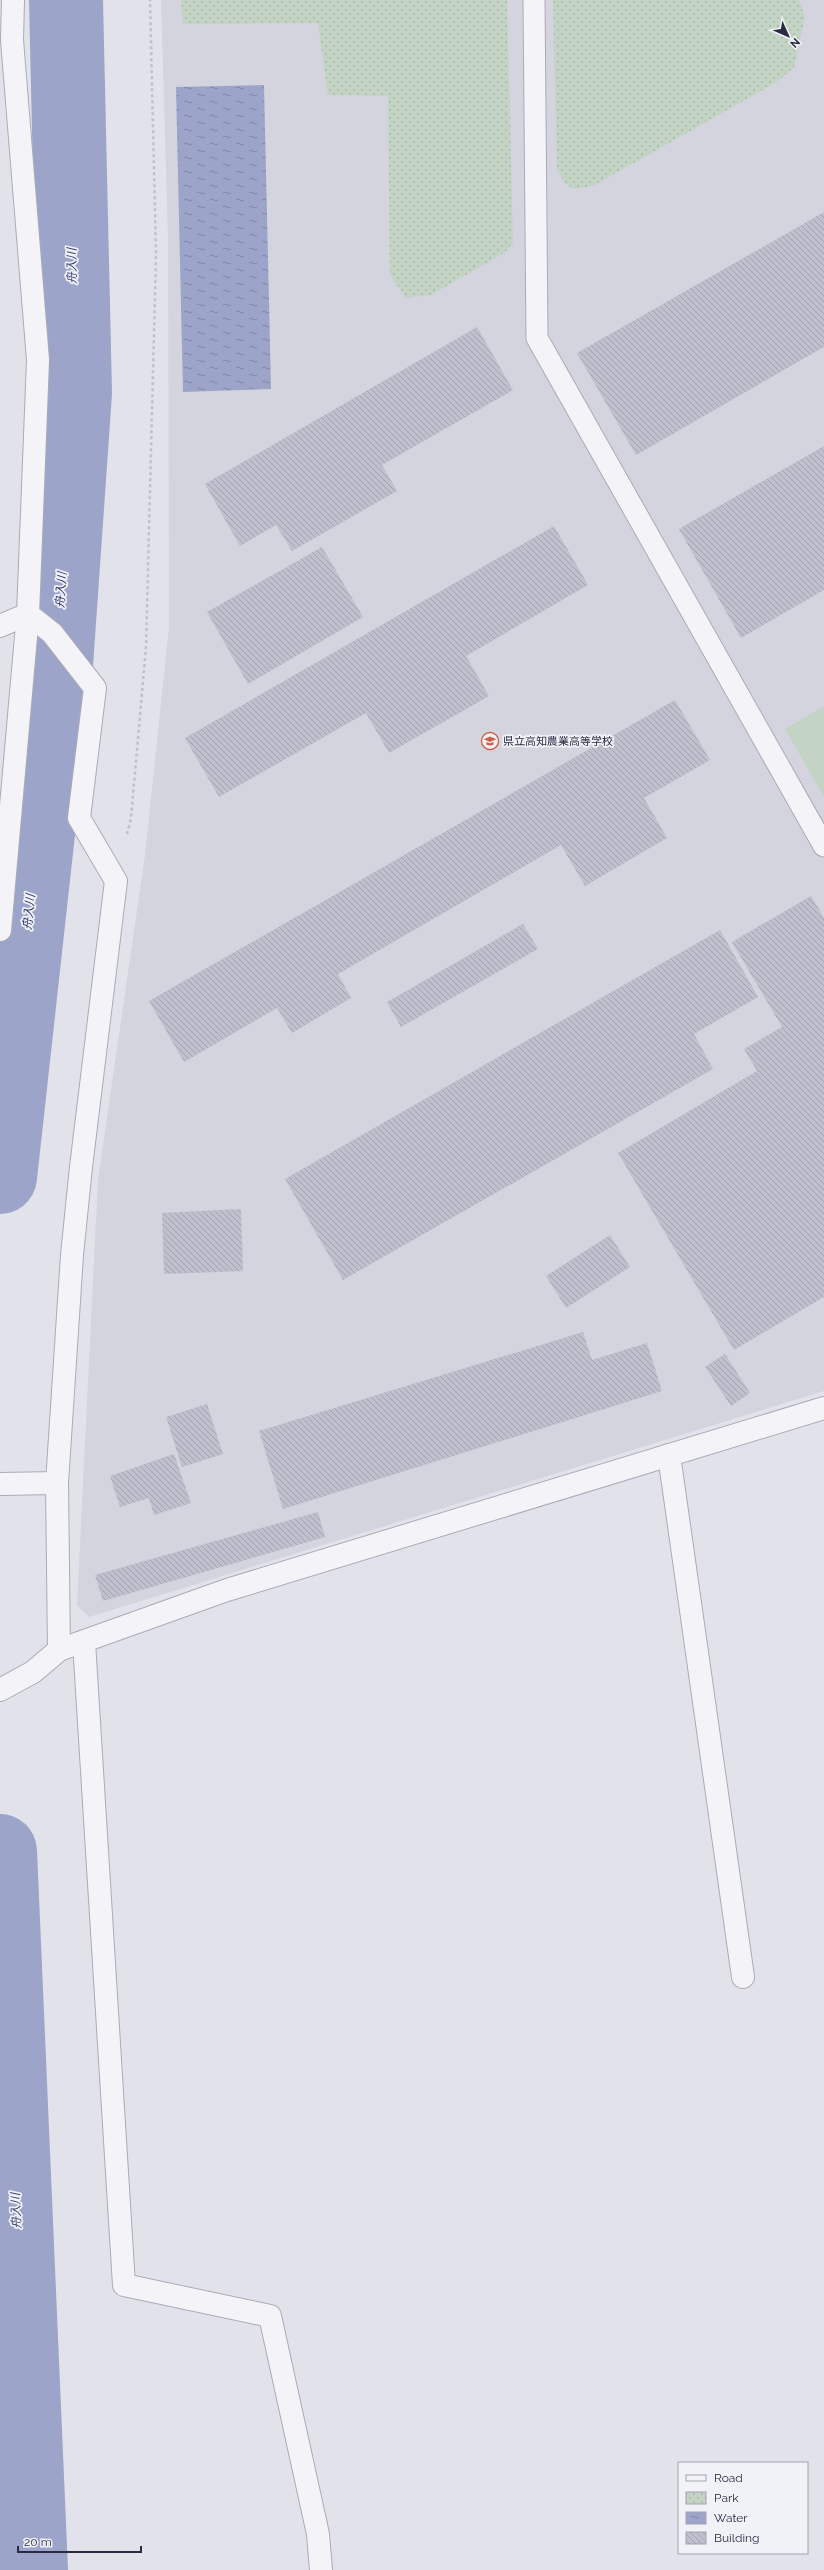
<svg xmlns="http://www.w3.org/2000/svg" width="824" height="2570" font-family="Raleway,'Noto Sans JP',sans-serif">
  <defs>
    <pattern id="park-dots" width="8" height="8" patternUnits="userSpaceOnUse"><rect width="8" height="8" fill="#c3d4c4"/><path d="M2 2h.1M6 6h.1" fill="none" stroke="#a8b6aa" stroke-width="1.8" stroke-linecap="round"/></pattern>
    <pattern id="water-ripples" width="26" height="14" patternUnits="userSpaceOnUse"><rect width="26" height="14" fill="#9da4c9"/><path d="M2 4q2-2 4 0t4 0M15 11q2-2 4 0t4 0" fill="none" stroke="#8086a5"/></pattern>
    <pattern id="building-back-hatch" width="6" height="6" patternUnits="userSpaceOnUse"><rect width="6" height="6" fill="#bfbfcd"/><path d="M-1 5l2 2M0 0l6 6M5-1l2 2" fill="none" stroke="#a4a4b1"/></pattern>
  </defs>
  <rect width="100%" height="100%" fill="#e1e2ea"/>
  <polygon fill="#d4d4df" points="161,0 824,0 824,1391 89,1617 77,1605 98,1180 145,855 169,627 168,237"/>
  <g fill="url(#park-dots)">
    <polygon points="181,0 507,0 513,243 504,253 431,295 406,298 390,275 388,96 328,95 318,23 183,24"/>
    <polygon points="553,0 799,0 805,17 794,68 775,83 593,186 574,189 565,183 557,169"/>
  </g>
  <polygon fill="#c3d4c4" points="824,706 824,797 785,729"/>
  <polygon fill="url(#water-ripples)" points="264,85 271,389 183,392 176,87"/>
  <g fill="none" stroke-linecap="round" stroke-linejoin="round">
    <g stroke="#9da4c9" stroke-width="74">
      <polyline points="0,1177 55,679 75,393 66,0"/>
      <polyline points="0,1851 31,2570"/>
    </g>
  </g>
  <g fill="url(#building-back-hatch)">
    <polygon points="824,212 824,347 636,455 577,353"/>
    <polygon points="477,327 513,390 382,465 397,491 292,551 276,525 240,546 205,484"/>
    <polygon points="824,446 824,590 741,638 679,529"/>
    <polygon points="554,526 588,585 466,656 489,696 389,753 366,713 219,797 185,738"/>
    <polygon points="322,547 363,617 248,684 207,612"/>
    <polygon points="675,700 710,760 644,798 667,838 585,886 561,845 338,974 351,998 292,1033 277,1008 184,1062 149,1001"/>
    <polygon points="811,896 824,918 824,1297 734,1350 618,1153 757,1071 744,1049 782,1027 732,942"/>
    <polygon points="523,924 538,949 401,1027 387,1002"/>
    <polygon points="720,930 758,997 694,1034 713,1069 343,1280 285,1179"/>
    <polygon points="241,1209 243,1271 164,1274 162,1213"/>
    <polygon points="610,1235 630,1267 566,1308 546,1276"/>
    <polygon points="583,1332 592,1360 647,1343 662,1391 283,1509 259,1431"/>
    <polygon points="725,1354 750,1393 731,1406 705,1367"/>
    <polygon points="207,1404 223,1454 182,1467 166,1417"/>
    <polygon points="174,1454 191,1503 154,1515 149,1498 120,1507 110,1476"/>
    <polygon points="318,1512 325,1537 103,1601 95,1575"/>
  </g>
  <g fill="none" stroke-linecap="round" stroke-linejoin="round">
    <g stroke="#aaabb7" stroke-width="23">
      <polyline id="lane" points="534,0 537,338 824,846"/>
    </g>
    <g stroke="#aaabb7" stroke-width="24">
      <g id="street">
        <polyline points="0,626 28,614 52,633 95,688 79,818 116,881 81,1167 72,1255 57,1483 59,1650"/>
        <polyline points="0,930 28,614 38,360 12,40 13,0"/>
        <polyline points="669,1455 743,1977"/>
        <polyline points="0,1484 57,1483"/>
        <polyline points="84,1642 124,2285 270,2316 318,2534 321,2570"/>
        <polyline points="0,1690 33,1672 59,1650 227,1590 824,1408"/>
      </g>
    </g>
    <polyline stroke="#bfc0c8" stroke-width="2.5" stroke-dasharray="3 3" stroke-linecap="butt" points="127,834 131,818 146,647 156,254 150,0"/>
    <use href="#lane" stroke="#f4f4f8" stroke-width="21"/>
    <use href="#street" stroke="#f4f4f8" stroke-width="22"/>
  </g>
  <defs>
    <g id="school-ring" transform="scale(0.9)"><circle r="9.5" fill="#f1f2f7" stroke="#cc6149" stroke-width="1.5"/><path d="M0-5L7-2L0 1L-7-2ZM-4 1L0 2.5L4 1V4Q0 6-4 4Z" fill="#cc6149"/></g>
  </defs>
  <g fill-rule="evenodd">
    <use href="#school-ring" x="490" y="741"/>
  </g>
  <g text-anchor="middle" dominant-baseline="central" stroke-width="3.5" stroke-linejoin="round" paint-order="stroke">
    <g font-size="11" fill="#2a2b41" stroke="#f1f2f7" text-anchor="start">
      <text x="503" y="741">県立高知農業高等学校</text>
    </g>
    <g font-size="12" font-style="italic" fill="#353c75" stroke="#f1f2f7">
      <text transform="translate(72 266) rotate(-91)">舟入川</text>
      <text transform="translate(61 590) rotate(-86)">舟入川</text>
      <text transform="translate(29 912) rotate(-84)">舟入川</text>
      <text transform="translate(16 2211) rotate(-92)">舟入川</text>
    </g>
  </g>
  <rect x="678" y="2462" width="130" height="92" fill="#f1f2f7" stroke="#a1a2ae"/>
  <rect x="686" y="2475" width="20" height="6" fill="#f4f4f8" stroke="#a1a2ae"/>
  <text x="714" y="2482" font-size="12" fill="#2a2b41">Road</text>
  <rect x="686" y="2492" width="20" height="12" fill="url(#park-dots)" stroke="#a1a2ae"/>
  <text x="714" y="2502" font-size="12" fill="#2a2b41">Park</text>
  <rect x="686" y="2512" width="20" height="12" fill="url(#water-ripples)" stroke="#a1a2ae"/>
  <text x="714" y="2522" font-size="12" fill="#2a2b41">Water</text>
  <rect x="686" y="2532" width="20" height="12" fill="url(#building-back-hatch)" stroke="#a1a2ae"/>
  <text x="714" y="2542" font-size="12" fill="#2a2b41">Building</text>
  <g transform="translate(788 36) rotate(135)" stroke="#f1f2f7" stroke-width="3" paint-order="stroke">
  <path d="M0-3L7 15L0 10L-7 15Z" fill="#2a2b41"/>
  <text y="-6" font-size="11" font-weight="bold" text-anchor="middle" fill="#2a2b41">N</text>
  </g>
  <path d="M18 2546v6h123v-6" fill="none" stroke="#2a2b41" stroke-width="2"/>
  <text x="24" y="2546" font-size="12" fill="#2a2b41" stroke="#f1f2f7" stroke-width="3" paint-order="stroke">20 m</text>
</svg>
